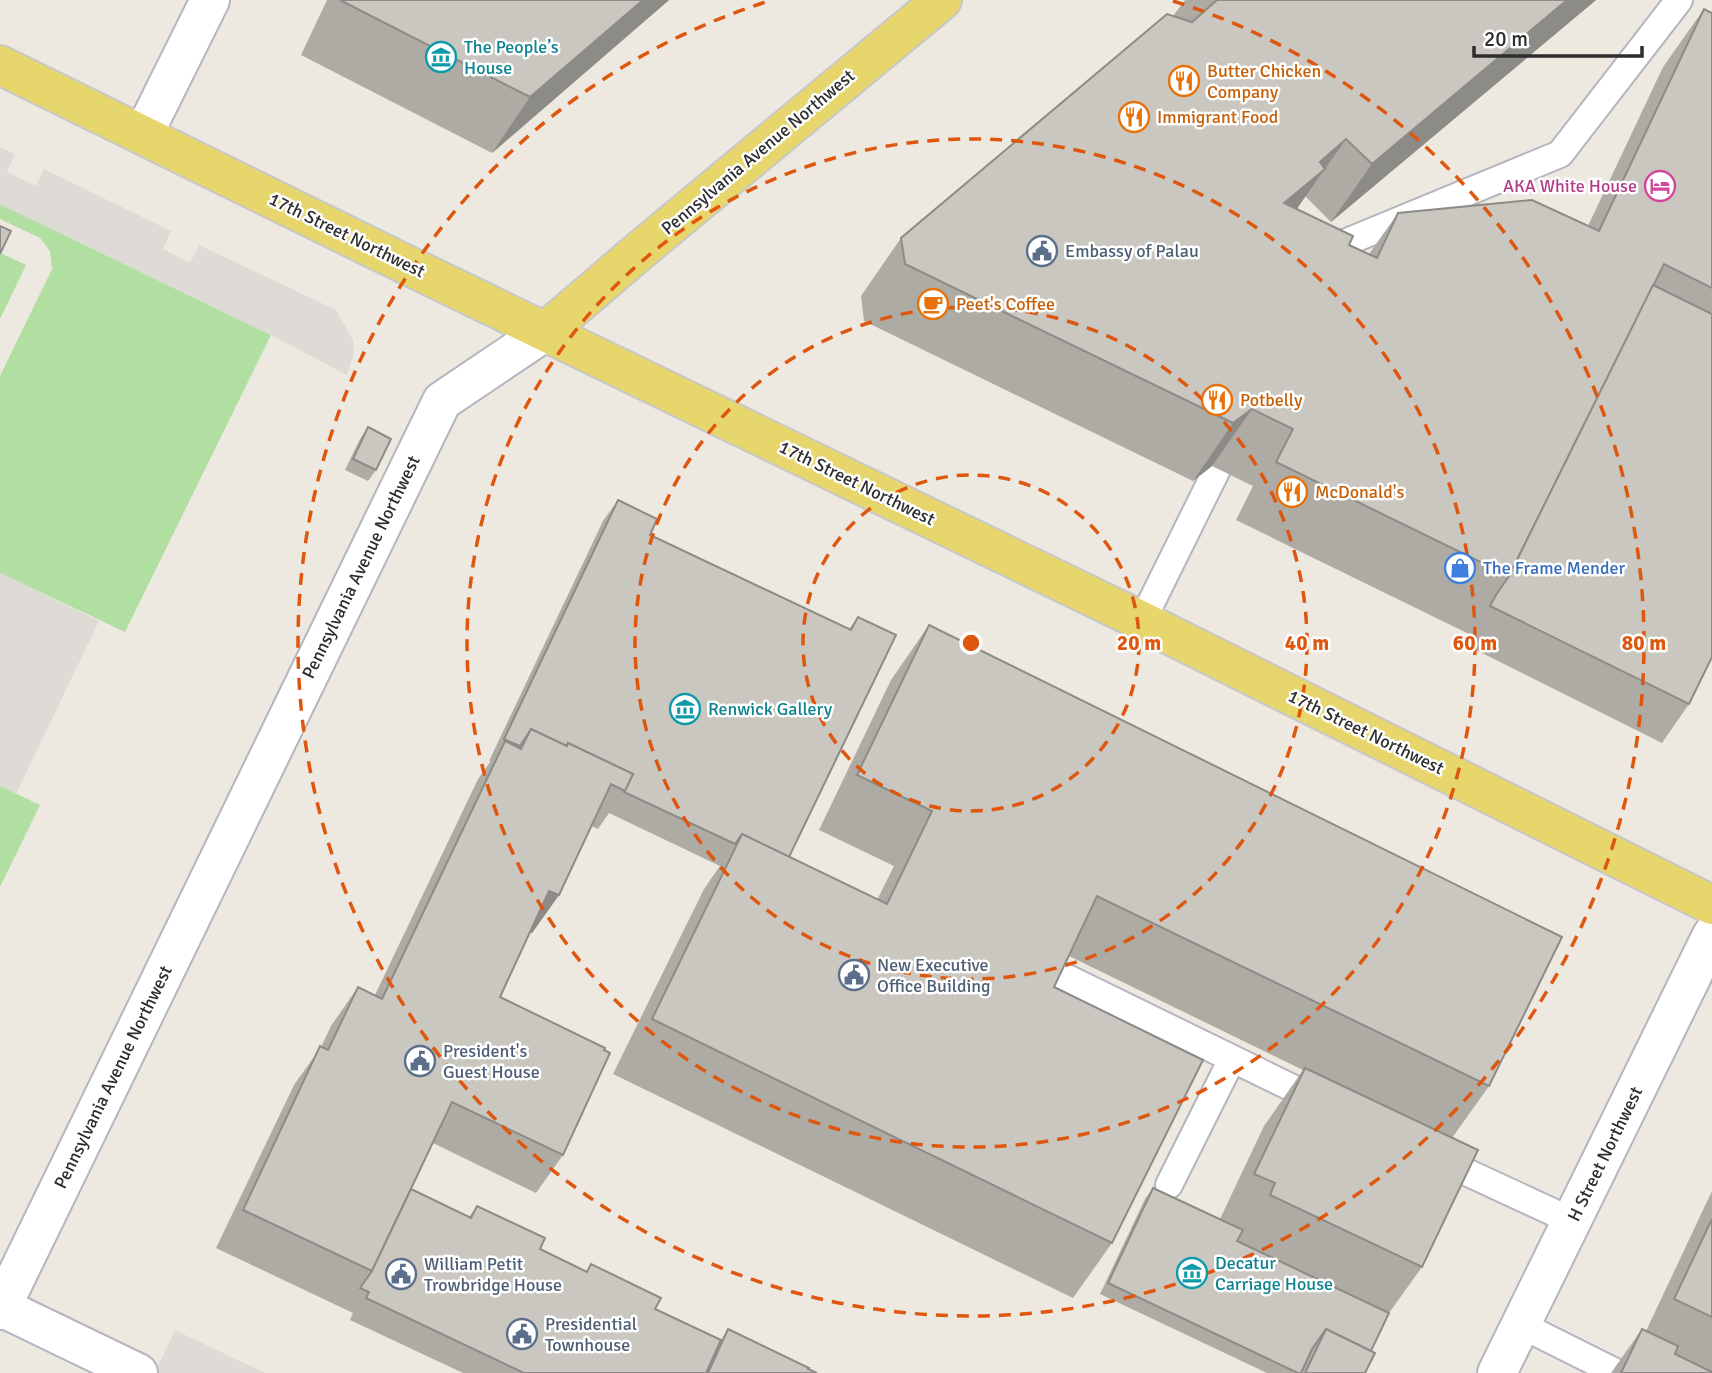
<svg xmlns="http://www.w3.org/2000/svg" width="1712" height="1373" font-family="Signika,sans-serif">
  <rect width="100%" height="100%" fill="#ede9e1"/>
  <g fill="#b1dfa2">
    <polygon points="0,204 271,335 125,632 0,573 0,376 52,269 50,251 40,238 0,219"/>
    <polygon points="0,253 26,265 0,319"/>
    <polygon points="0,786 40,805 0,887"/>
  </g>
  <g fill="#dedbd7">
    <polygon points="0,147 15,154 7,172 36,186 44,169 171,231 163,249 190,263 199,245 336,310 353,340 354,353 347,375 271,335 0,204"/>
    <polygon points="0,573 99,621 16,794 0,786"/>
    <polygon points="175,1330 265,1373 155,1373"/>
  </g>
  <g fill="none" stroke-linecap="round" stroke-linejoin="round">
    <g stroke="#b4b5bf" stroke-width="30">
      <g id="service">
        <polyline points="1322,258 1325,251 1560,154 1679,0"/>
        <polyline points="1142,621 1233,437"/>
        <polyline points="1063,976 1323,1103"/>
        <polyline points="1436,1158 1572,1221"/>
        <polyline points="1169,1185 1232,1059"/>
        <polyline points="1521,1325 1617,1373"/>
      </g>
    </g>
    <g stroke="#b4b5bf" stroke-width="42">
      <g id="minor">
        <polyline points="1,1307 138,1373"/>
        <polyline points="0,1310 442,401 546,331"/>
      </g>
    </g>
    <g stroke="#b4b5bf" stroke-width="42">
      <polyline id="tertiary" points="143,135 210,0"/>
    </g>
    <g stroke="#b4b5bf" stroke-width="42">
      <polyline id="secondary" points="1497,1373 1712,935"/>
    </g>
    <g stroke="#c8c8c8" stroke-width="42">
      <g id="primary">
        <polyline points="0,65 411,267 1142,621 1712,905"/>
        <polyline points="546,331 643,248 942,0"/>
      </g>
    </g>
    <use href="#service" stroke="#fff" stroke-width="26"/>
    <use href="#minor" stroke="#fff" stroke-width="38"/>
    <use href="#tertiary" stroke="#fff" stroke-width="38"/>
    <use href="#secondary" stroke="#fff" stroke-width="38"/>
    <use href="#primary" stroke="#e6d66c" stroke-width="38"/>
  </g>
  <g fill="#adaba4">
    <polygon points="327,0 669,0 492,153 301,55"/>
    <polygon points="1185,0 1596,0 1331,222 1305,196 1297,209 1349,245 1369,254 1398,213 1588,226 1663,67 1704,9 1712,13 1712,657 1689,704 1662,743 1464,644 1469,634 1236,520 1253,486 1212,466 1193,481 864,321 861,296 901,238 1173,16"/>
    <polygon points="368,427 376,470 368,481 345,470 360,439"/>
    <polygon points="618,500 650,535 849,629 858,617 789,857 877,900 894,866 819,830 891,680 929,625 1489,1086 1452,1138 1422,1267 1389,1313 1371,1351 1365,1373 1267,1373 1100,1294 1145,1199 1153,1188 1220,1219 1264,1126 1303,1070 1069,956 1054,987 1112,1243 1073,1298 613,1074 704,889 720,866 609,813 598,829 591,826 559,895 532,933 530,932 500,997 563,1155 536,1193 433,1143 411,1189 469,1217 477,1206 540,1249 586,1272 591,1264 655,1309 721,1340 728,1329 817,1373 463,1373 350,1320 353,1313 216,1248 294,1085 321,1047 331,1026 358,987 375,995 478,779 491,761 489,761 603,521"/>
    <polygon points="1712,1191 1712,1373 1611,1373 1642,1329 1646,1331"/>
  </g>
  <g fill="#8d8b86">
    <polygon points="643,0 669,0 492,153 530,97"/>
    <polygon points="1567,0 1596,0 1331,222 1372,164"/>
    <polygon points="1346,139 1284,227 1284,203 1320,162"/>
    <polygon points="1252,409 1212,466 1193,481 1233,423"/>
    <polygon points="549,891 559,895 532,933 522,929"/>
  </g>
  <g fill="#c9c7bf" stroke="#8d8b86" stroke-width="2">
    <polygon points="340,0 643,0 530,97"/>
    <polygon points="1217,0 1567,0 1372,164 1346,139 1320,162 1325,169 1284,203 1353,236 1349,245 1377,258 1398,213 1532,200 1599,231 1704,9 1712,13 1712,288 1664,264 1509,576 1276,462 1293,429 1252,409 1233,423 905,264 901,238 1167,14 1192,22"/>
    <polygon points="0,226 11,231 0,254"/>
    <polygon points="1653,285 1712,314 1712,657 1689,704 1490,606 1496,595 1509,576"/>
    <polygon points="368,427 391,439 376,470 353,459"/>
    <polygon points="618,500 657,519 650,535 851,630 858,617 896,635 789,857 742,834 735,844 624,792 633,774 568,743 566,746 531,729 520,746 504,739"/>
    <polygon points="929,625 1562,937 1489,1086 1097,896 1054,987 1203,1060 1112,1243 652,1019 742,834 887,904 932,811 857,775"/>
    <polygon points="531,729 567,746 568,743 633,774 625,791 611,784 559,895 549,891 500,997 605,1048 604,1050 610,1053 563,1155 452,1102 372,1271 243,1210 320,1046 328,1050 358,987 382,999 505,741 521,749"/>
    <polygon points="1305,1068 1478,1150 1422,1267 1270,1195 1275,1183 1254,1174"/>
    <polygon points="1153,1188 1243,1230 1237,1241 1389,1313 1371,1351 1326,1329 1312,1349 1301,1373 1298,1373 1108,1283"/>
    <polygon points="411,1189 471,1218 477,1206 545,1238 540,1249 587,1272 591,1264 661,1298 655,1309 721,1340 706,1373 524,1373 366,1298 369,1292 360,1288 372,1271"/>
    <polygon points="1712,1219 1712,1317 1674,1299"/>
    <polygon points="728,1329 809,1368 808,1369 817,1373 708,1373"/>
    <polygon points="1326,1329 1375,1353 1365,1373 1305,1373"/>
    <polygon points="1642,1329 1678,1346 1675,1354 1712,1372 1712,1373 1621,1373"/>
  </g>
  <g fill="none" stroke="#df570e" stroke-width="3.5" stroke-dasharray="12 9">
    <circle cx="971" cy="643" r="168"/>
    <circle cx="971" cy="643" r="336"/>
    <circle cx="971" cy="643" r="504"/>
    <path d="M1173 1A673 673 0 1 1 769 1"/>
  </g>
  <defs>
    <g id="museum-ring" transform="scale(1.575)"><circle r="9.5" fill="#fff" stroke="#0f9aa8" stroke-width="1.5"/><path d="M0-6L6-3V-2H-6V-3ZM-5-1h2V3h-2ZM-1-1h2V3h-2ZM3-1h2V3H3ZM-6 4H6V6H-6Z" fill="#0f9aa8"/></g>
    <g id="restaurant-ring" transform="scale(1.575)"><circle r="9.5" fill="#fff" stroke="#e8710a" stroke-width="1.5"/><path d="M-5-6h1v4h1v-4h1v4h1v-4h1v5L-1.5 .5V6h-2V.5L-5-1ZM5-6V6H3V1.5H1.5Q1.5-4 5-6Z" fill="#e8710a"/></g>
    <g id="hotel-ring" transform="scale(1.575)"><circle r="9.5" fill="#fff" stroke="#d1479c" stroke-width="1.5"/><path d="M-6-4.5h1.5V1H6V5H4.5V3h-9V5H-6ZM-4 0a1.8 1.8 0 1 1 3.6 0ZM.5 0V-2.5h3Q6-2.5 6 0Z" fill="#d1479c"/></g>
    <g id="civic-ring" transform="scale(1.575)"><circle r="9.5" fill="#fff" stroke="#5c6f8a" stroke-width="1.5"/><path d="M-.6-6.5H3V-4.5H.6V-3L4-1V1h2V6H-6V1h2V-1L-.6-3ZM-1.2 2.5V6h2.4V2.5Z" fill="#5c6f8a"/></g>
    <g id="cafe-ring" transform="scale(1.575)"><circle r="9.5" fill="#fff" stroke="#e8710a" stroke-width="1.5"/><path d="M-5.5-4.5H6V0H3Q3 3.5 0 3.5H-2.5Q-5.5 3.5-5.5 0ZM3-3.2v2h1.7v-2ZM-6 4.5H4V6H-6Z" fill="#e8710a"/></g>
    <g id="shop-ring" transform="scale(1.575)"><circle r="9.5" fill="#fff" stroke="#3f7fe0" stroke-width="1.5"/><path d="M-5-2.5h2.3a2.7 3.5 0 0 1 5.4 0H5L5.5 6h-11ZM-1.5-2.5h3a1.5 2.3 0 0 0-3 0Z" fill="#3f7fe0"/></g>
  </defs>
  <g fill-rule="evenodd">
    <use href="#museum-ring" x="441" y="57"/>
    <use href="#restaurant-ring" x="1184" y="81"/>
    <use href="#restaurant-ring" x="1134" y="117"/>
    <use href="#hotel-ring" x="1660" y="186"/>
    <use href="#civic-ring" x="1042" y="251"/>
    <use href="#cafe-ring" x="933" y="304"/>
    <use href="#restaurant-ring" x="1217" y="400"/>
    <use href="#restaurant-ring" x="1292" y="492"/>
    <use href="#shop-ring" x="1460" y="568"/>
    <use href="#museum-ring" x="685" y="709"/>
    <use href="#civic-ring" x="854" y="975"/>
    <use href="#civic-ring" x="420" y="1061"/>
    <use href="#museum-ring" x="1192" y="1273"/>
    <use href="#civic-ring" x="401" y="1274"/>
    <use href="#civic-ring" x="522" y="1334"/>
  </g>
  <g text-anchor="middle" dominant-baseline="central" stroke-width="5" stroke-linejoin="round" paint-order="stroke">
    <g font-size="18" fill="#0d838f" stroke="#fff" text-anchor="start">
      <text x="464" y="47">The People’s<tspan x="464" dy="21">House</tspan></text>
      <text x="708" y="709">Renwick Gallery</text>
      <text x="1215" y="1263">Decatur<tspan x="1215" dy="21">Carriage House</tspan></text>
    </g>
    <g font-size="18" fill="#c56008" stroke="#fff" text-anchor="start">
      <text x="1207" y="71">Butter Chicken<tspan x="1207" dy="21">Company</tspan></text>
      <text x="1157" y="117">Immigrant Food</text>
      <text x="956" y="304">Peet's Coffee</text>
      <text x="1240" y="400">Potbelly</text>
      <text x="1315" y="492">McDonald's</text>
    </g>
    <g font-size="18" fill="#2d2d2d" stroke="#fff">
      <text transform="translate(758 152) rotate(-40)">Pennsylvania Avenue Northwest</text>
      <text transform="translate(347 235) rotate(26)">17th Street Northwest</text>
      <text transform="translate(857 483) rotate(26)">17th Street Northwest</text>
      <text transform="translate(361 567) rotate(-64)">Pennsylvania Avenue Northwest</text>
      <text transform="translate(1366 732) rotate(26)">17th Street Northwest</text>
      <text transform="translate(113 1077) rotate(-64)">Pennsylvania Avenue Northwest</text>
      <text transform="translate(1605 1154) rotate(-64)">H Street Northwest</text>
    </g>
    <g font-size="18" fill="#b23c85" stroke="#fff" text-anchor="end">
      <text x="1637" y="186">AKA White House</text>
    </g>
    <g font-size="18" fill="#4e5e75" stroke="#fff" text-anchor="start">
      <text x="1065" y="251">Embassy of Palau</text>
      <text x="877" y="965">New Executive<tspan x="877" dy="21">Office Building</tspan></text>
      <text x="443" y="1051">President's<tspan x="443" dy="21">Guest House</tspan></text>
      <text x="424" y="1264">William Petit<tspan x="424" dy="21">Trowbridge House</tspan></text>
      <text x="545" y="1324">Presidential<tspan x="545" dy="21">Townhouse</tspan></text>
    </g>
    <g font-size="18" fill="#366cbe" stroke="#fff" text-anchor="start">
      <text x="1483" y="568">The Frame Mender</text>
    </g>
  </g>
  <circle cx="971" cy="643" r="10" fill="#df570e" stroke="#fff" stroke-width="3.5"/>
  <g font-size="21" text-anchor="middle" font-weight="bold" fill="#df570e" stroke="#fff" stroke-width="5" stroke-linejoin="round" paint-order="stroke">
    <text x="1139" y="650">20 m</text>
    <text x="1307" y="650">40 m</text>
    <text x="1475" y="650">60 m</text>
    <text x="1644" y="650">80 m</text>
  </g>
  <path d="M1474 46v10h168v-10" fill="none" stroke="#2d2d2d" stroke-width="3.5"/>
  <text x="1484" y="46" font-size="21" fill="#2d2d2d" stroke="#ffffff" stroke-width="5" paint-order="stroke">20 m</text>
</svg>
